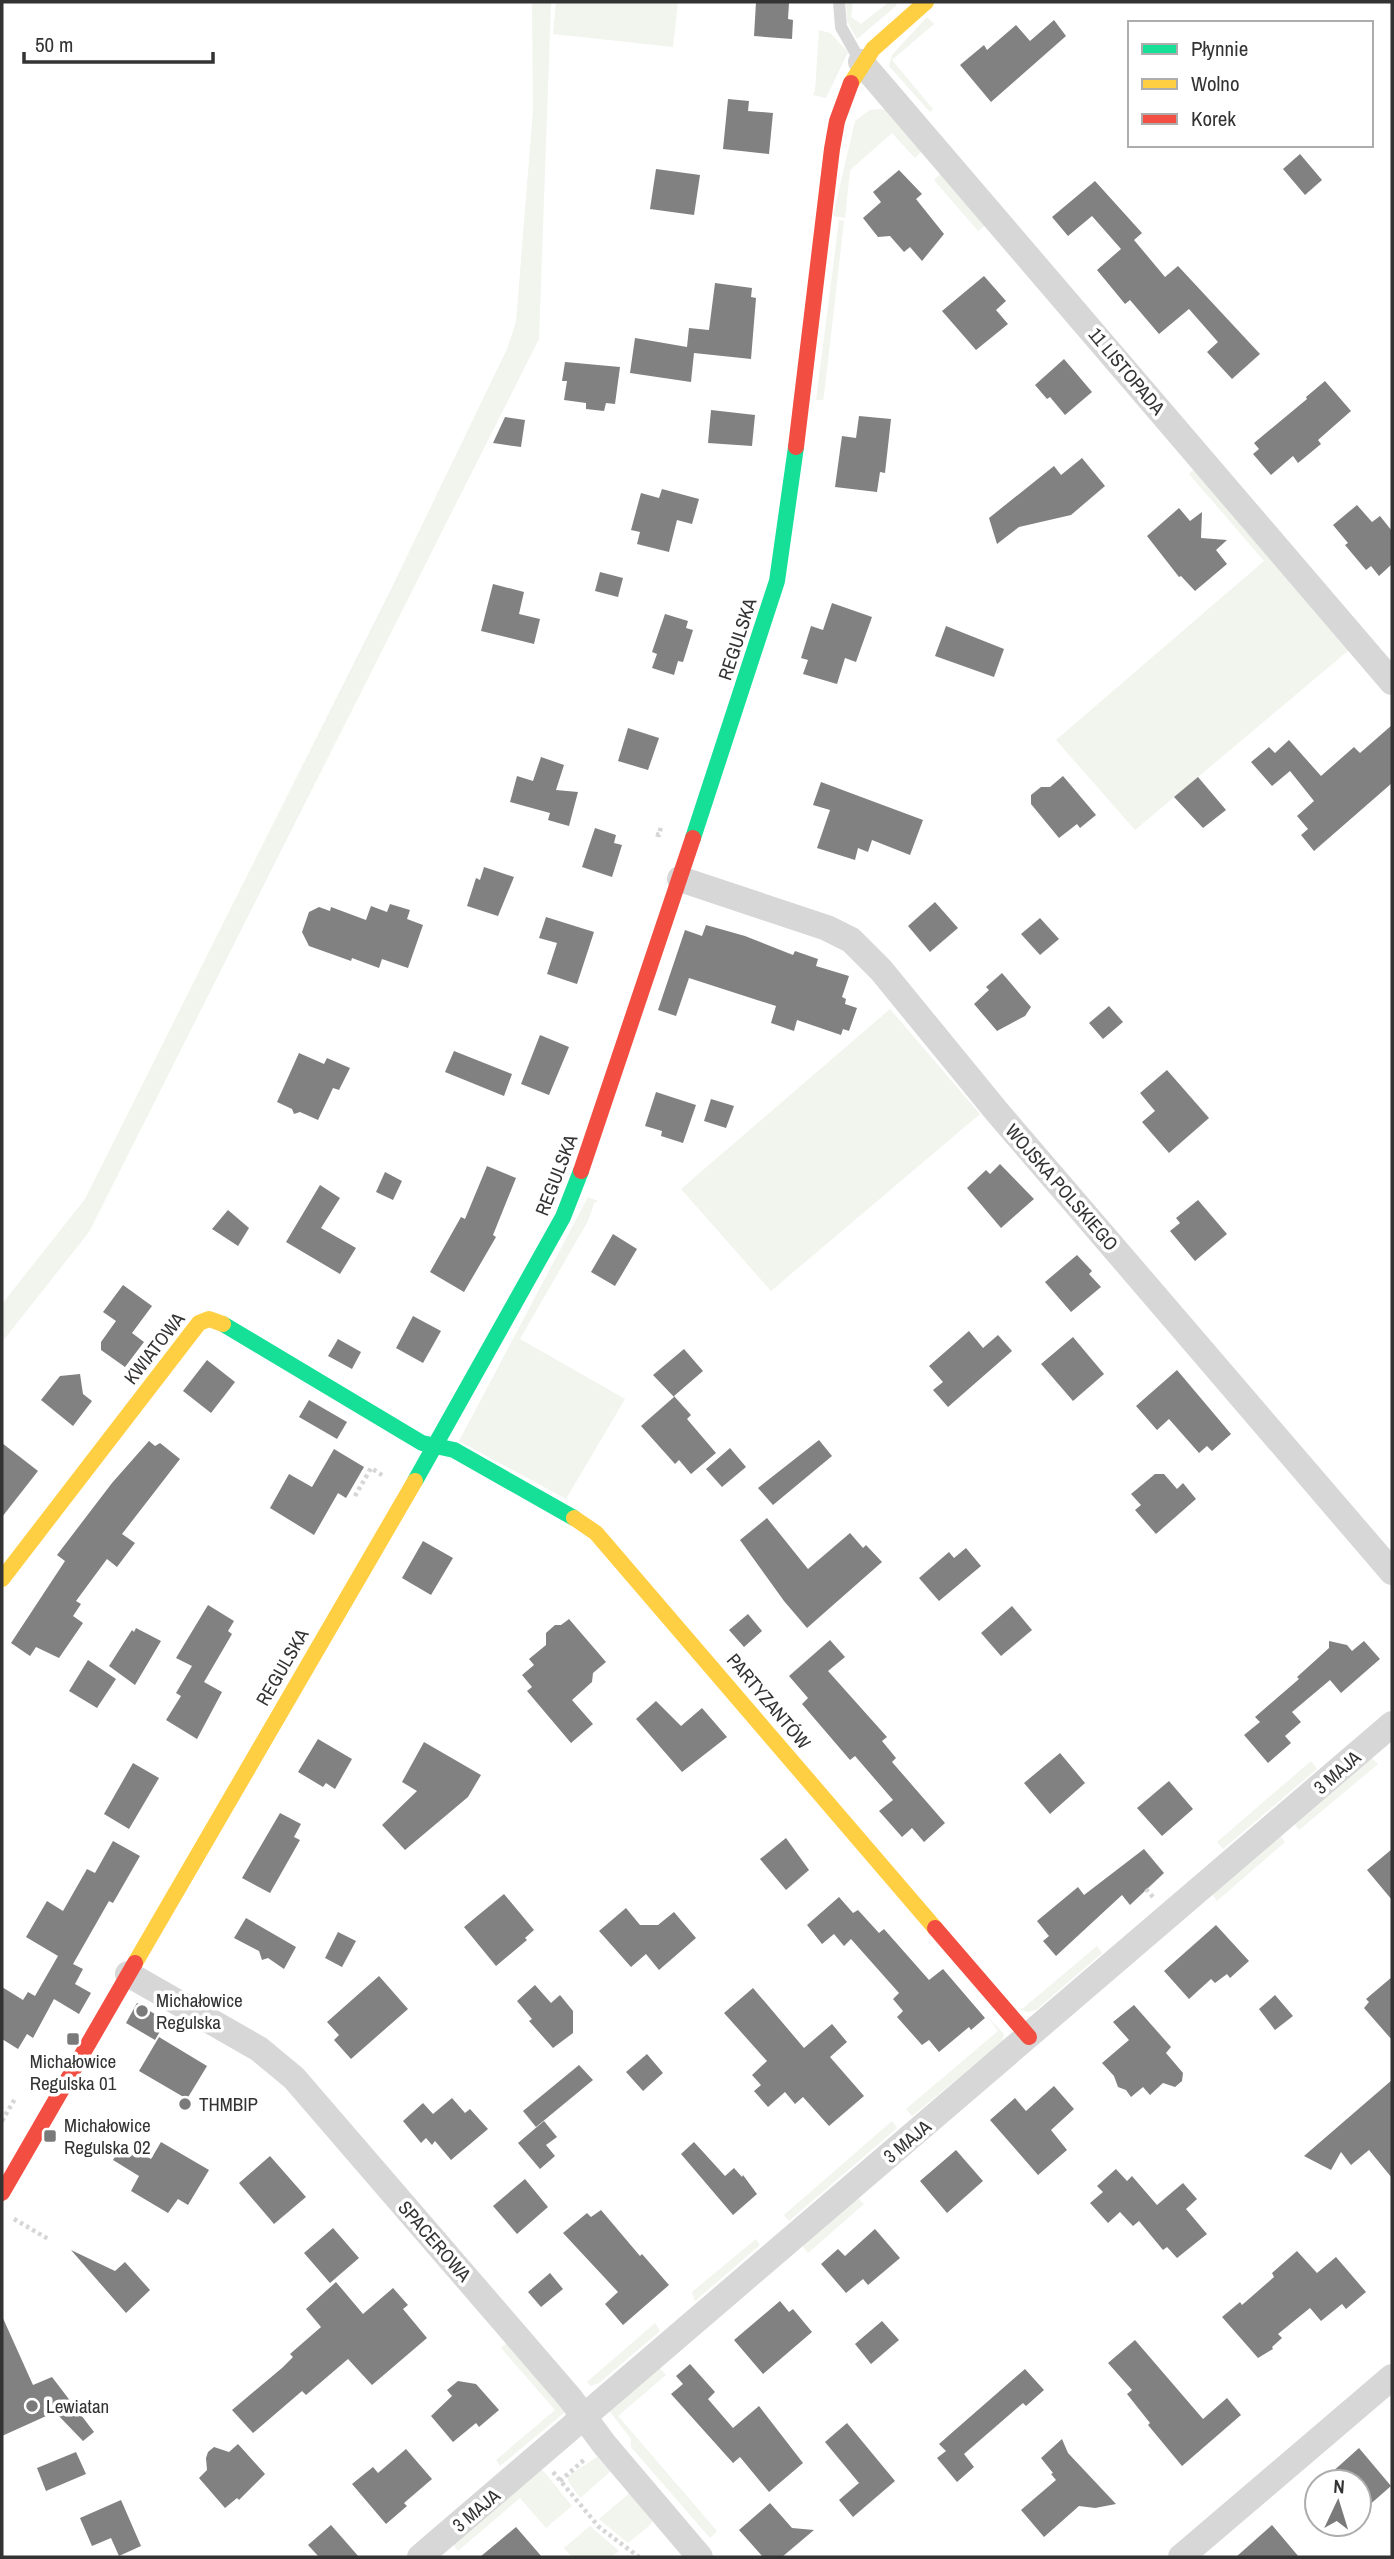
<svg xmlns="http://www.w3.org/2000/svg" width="1394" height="2559" font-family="'Archivo Narrow',sans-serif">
  <rect width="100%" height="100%" fill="#fff"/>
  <g fill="#f1f5ed">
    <polygon points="532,2 551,2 539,339 89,1232 2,1342 2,1304 85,1199 395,581 507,349 516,322 533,110"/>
    <polygon points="556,2 678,2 673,47 553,34"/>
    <polygon points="846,2 853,2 851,17 861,24 889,2 895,2 897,5 857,39 847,21"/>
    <polygon points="927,17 934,24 892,60 933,109 930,112 889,66 892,55"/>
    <polygon points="819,30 830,33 848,52 826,98 813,95 815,91"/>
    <polygon points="879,109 887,110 922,151 915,158 892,133 850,170 845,218 833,216 855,121 870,110"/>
    <polygon points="944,171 986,225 978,231 934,180"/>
    <polygon points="839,220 844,221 824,396 823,400 816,400"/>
    <polygon points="1196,467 1349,650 1135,830 1056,740 1264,561 1189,474"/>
    <polygon points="890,1009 980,1114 771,1291 681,1189"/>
    <polygon points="588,1197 598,1201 594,1203 588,1221 520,1339 625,1399 566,1499 459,1441"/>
    <polygon points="1370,1756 1378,1764 1299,1830 1293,1822"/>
    <polygon points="1311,1761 1317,1769 1223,1849 1217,1842"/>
    <polygon points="1279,1834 1285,1842 1217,1901 1211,1893"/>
    <polygon points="1097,1946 1102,1953 1036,2010 1028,2012 1021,2010"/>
    <polygon points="987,2016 1004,2034 1002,2042 912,2116 906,2109 998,2031"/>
    <polygon points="892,2121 897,2128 789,2221 784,2215"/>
    <polygon points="857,2197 864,2204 808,2253 801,2244"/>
    <polygon points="756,2239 760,2245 695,2301 692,2292"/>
    <polygon points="655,2323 660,2331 599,2383 591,2386 587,2382"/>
    <polygon points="507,2343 554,2396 553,2400 556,2399 562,2406 564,2413 500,2466 496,2460 555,2410 501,2348"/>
    <polygon points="658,2366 666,2375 618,2416 717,2531 710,2538 631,2447 631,2439 608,2409"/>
    <polygon points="597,2457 611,2471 580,2498 568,2481 568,2476"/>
    <polygon points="541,2468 572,2506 546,2528 520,2498 458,2551 452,2543"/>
    <polygon points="630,2493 653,2520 650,2525 628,2543 599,2519"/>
    <polygon points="590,2526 619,2551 611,2557 572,2557 564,2548"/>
  </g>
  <g fill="#818181">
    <polygon points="756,2 789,3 788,19 793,20 792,39 754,36"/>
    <polygon points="1054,20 1066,36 991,102 960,65 984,45 987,50 1016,25 1030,41"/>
    <polygon points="728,99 749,101 748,111 773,113 769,154 723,149"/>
    <polygon points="1300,154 1322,180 1305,195 1283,169"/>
    <polygon points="656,169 700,175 694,215 650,209"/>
    <polygon points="899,170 922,194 916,199 944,234 922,261 910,247 904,252 890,236 878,237 863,218 881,202 873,192"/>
    <polygon points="1095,181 1142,233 1134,240 1165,277 1178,266 1260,354 1232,379 1207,352 1218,342 1189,309 1159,334 1130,300 1125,304 1097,270 1121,249 1092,216 1068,236 1052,217"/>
    <polygon points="984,276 1006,301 996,310 1008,324 976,350 942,311"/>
    <polygon points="715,283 752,288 751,297 756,298 751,359 694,353 691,382 630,373 635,338 687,347 689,328 709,330"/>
    <polygon points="1064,359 1092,392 1065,415 1050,397 1047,399 1035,385"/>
    <polygon points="565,362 620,367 615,404 606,403 604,411 586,409 586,403 564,400 567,381 562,381"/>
    <polygon points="1325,381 1351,411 1318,440 1321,444 1298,463 1293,456 1271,475 1253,454 1259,449 1254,443 1307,399 1306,397"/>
    <polygon points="711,410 755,415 752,446 708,443"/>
    <polygon points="859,416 891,419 885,473 880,472 877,492 835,487 842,436 856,438"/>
    <polygon points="505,417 525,420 521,447 493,443"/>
    <polygon points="1082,458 1105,486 1071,515 1019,527 997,544 989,518 1054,466 1061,475"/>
    <polygon points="662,489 699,499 692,524 677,520 669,552 637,544 640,532 631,530 641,493 659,498"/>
    <polygon points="1357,505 1372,522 1380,516 1392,531 1392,564 1379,576 1371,566 1366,570 1345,545 1348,543 1333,525"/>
    <polygon points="1179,508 1190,521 1202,512 1201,538 1227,540 1216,550 1227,564 1195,591 1181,576 1179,577 1147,536"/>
    <polygon points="600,572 623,578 618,597 595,591"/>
    <polygon points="493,584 524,592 519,614 540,619 534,644 481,631"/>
    <polygon points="832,603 872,617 856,662 845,658 837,684 803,674 808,660 801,658 811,626 823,630"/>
    <polygon points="665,614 688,621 686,628 693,630 683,662 678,661 674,675 652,668 657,654 652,652"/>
    <polygon points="946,626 1004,649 994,677 935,656"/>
    <polygon points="1392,725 1392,783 1314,851 1301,835 1308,829 1297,816 1314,801 1290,771 1272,786 1251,762 1269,747 1275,753 1289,740 1321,776 1354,747 1360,753"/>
    <polygon points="628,728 659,738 648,770 618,761"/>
    <polygon points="541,757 564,765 556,790 578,792 569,826 548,820 550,813 510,802 517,776 533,781"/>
    <polygon points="1063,776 1096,815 1080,828 1077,824 1059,838 1031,804 1031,795 1041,787 1050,787"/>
    <polygon points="1198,777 1226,810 1203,828 1174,797"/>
    <polygon points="821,782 923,820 910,855 872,840 868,852 858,848 855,860 817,848 830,810 813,805"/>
    <polygon points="595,828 616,835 614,843 622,845 612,877 582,867"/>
    <polygon points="484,867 514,877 498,916 467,906 476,878 480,880"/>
    <polygon points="935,902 958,928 930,952 908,926"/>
    <polygon points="390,904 410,910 407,919 423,925 408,968 382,959 379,968 352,958 351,961 309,946 302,932 309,912 319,907 330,911 331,907 366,920 371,906 387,912"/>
    <polygon points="546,917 594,932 577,984 547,974 557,943 539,938"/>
    <polygon points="1040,918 1059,939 1040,955 1021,934"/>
    <polygon points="706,925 745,936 793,955 795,951 818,959 816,966 849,976 842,997 846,999 845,1004 857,1008 849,1031 843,1029 841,1035 797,1020 794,1031 771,1023 776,1006 689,978 676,1016 658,1010 685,930 702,936"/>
    <polygon points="1002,973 1031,1007 1025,1016 997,1031 974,1004 989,990 986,987"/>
    <polygon points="1109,1006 1123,1022 1103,1039 1089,1023"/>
    <polygon points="540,1035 569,1047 549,1095 521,1084"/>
    <polygon points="454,1051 512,1074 504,1096 445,1072"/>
    <polygon points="299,1053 324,1064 327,1058 350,1068 339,1090 333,1088 318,1120 300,1112 294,1114 292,1109 277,1102"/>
    <polygon points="1167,1070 1209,1118 1169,1153 1142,1122 1155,1111 1140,1093"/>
    <polygon points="656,1092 696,1105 683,1143 661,1136 662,1131 645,1126"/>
    <polygon points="711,1099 734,1106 726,1128 704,1121"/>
    <polygon points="1000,1164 1034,1199 1001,1228 967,1188 986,1170 990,1174"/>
    <polygon points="487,1166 516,1178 493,1235 496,1237 464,1292 430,1272 461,1217 465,1219"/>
    <polygon points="385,1172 402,1181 393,1200 376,1192"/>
    <polygon points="320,1185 340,1198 321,1228 356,1248 340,1274 286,1242"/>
    <polygon points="1198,1200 1227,1234 1195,1261 1170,1231 1180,1223 1176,1218"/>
    <polygon points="228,1210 249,1228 238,1246 212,1229"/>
    <polygon points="613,1234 637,1249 615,1286 591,1272"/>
    <polygon points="1077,1255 1092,1271 1089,1274 1101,1287 1071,1312 1045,1282"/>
    <polygon points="123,1285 152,1306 132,1333 144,1342 125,1367 101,1350 101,1342 116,1321 103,1312"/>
    <polygon points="413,1316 441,1331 423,1363 396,1348"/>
    <polygon points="969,1331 983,1348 998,1335 1012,1351 948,1407 933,1390 943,1382 929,1366"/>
    <polygon points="1073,1337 1104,1374 1073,1401 1041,1364"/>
    <polygon points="338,1339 361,1352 352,1369 328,1356"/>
    <polygon points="684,1349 703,1371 674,1396 691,1415 687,1419 716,1453 691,1474 679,1460 675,1464 641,1426 674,1397 653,1375"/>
    <polygon points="207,1360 235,1382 211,1413 183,1391"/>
    <polygon points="1177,1370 1231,1434 1212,1451 1207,1446 1199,1453 1169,1419 1157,1430 1136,1406"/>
    <polygon points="80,1374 83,1394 92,1401 73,1426 41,1400 60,1376"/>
    <polygon points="309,1400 347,1422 337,1439 299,1417"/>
    <polygon points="819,1440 832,1456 773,1505 758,1488"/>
    <polygon points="149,1441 155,1446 160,1443 180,1459 122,1534 135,1543 117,1567 107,1559 76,1601 81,1604 73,1616 83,1623 59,1658 36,1647 30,1656 11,1643 65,1561 57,1555 112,1483"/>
    <polygon points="2,1443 38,1471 2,1517"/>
    <polygon points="730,1448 746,1467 722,1487 706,1469"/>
    <polygon points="334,1449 364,1467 346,1498 338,1493 314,1535 270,1508 289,1474 312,1487"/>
    <polygon points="1155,1474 1164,1474 1177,1489 1183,1483 1196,1499 1156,1534 1135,1510 1141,1505 1131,1494"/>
    <polygon points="767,1518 808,1569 850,1533 863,1548 866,1545 882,1562 807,1628 784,1601 740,1540"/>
    <polygon points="423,1541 453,1558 431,1595 402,1578"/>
    <polygon points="966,1548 981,1566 939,1601 919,1578 949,1552 954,1558"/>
    <polygon points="208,1605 234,1621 228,1631 232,1634 204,1682 222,1692 197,1739 166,1720 181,1696 176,1693 192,1666 176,1658"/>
    <polygon points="1012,1606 1032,1630 1001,1656 981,1633"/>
    <polygon points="748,1614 762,1631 744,1647 729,1630"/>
    <polygon points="569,1619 606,1662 593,1673 592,1682 572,1700 593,1724 571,1743 527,1691 532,1687 522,1675 534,1665 529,1659 546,1645 546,1633 555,1625 561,1625"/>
    <polygon points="136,1628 161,1641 135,1685 109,1666 132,1630 134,1632"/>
    <polygon points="830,1640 845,1657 828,1671 887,1737 882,1741 896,1758 892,1762 945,1823 924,1842 912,1828 902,1837 879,1811 893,1800 855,1756 850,1760 802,1704 808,1698 789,1676"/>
    <polygon points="1329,1641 1347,1645 1352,1651 1364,1641 1380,1659 1341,1693 1330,1680 1292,1712 1301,1722 1285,1736 1291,1743 1268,1763 1244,1735 1260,1722 1255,1717 1299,1679 1297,1677 1329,1648"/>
    <polygon points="88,1660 116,1679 97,1708 69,1691"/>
    <polygon points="656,1701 681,1726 702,1708 727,1737 682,1772 636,1719"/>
    <polygon points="318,1739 352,1759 335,1789 326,1783 323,1787 298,1772"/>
    <polygon points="424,1742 481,1775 468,1797 405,1850 382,1825 417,1791 402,1782"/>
    <polygon points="1060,1753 1085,1783 1050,1814 1024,1783"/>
    <polygon points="133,1763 159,1778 129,1829 104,1814"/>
    <polygon points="1169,1781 1193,1809 1162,1836 1137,1808"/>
    <polygon points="280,1813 301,1824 294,1837 300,1840 270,1893 242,1878"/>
    <polygon points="786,1838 809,1870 786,1890 760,1859"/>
    <polygon points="113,1841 140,1856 113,1903 109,1901 73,1964 83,1969 75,1984 91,1993 79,2014 54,1999 33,2038 27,2034 18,2049 2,2039 2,1987 23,2000 28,1992 35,1996 58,1956 26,1937 47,1901 63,1911 87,1869 95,1873"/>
    <polygon points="1144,1849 1164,1873 1130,1905 1122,1895 1056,1956 1043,1941 1049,1936 1037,1921 1078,1887 1084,1895"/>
    <polygon points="1392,1849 1392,1900 1367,1870"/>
    <polygon points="504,1894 534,1930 525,1938 527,1940 496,1966 464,1927"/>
    <polygon points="839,1897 853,1913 858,1910 879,1933 884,1929 929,1980 943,1969 985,2018 971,2030 969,2027 939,2052 929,2040 922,2045 897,2017 903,2011 893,1999 899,1993 851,1939 844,1946 834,1934 822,1944 807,1925"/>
    <polygon points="626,1908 640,1925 658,1925 674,1912 696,1938 659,1970 646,1954 631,1967 599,1931"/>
    <polygon points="246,1918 296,1947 284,1969 268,1958 262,1960 259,1951 234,1938"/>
    <polygon points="1216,1925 1249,1961 1230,1978 1227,1974 1215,1983 1211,1979 1189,1999 1164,1971"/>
    <polygon points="338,1932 356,1941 342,1967 325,1958"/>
    <polygon points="379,1976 408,2009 351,2059 334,2040 339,2035 327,2022"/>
    <polygon points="1392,1977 1392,2040 1364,2008 1369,2002 1366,1999"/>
    <polygon points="535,1985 551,2003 560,1995 573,2011 573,2033 553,2048 529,2021 532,2019 517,2001"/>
    <polygon points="753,1988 804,2048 832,2024 847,2042 830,2057 864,2096 829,2126 803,2097 795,2104 785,2092 768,2107 754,2091 761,2085 752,2075 767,2061 724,2013"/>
    <polygon points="1275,1995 1293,2016 1275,2030 1259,2009"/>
    <polygon points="137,2003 166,2021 155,2040 126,2023"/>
    <polygon points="1134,2005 1171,2047 1166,2053 1183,2073 1182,2081 1175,2087 1163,2083 1150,2095 1143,2087 1131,2097 1126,2090 1118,2087 1114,2076 1102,2063 1129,2040 1113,2022"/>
    <polygon points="159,2037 207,2066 187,2099 139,2071"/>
    <polygon points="647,2054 663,2073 643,2091 626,2072"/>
    <polygon points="579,2065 593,2080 536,2127 523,2111"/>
    <polygon points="1392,2080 1392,2178 1369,2150 1351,2165 1341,2152 1331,2170 1304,2156"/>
    <polygon points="1054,2086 1074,2109 1051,2130 1067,2150 1038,2175 990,2120 1015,2098 1026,2111"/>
    <polygon points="452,2098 465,2113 470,2109 488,2129 451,2160 435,2141 432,2145 426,2138 421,2143 403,2121 423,2103 433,2114"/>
    <polygon points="544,2121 557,2137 546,2145 555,2156 540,2169 518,2143"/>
    <polygon points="123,2142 151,2159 161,2142 209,2170 188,2205 178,2199 168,2213 131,2191 139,2176 113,2160"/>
    <polygon points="694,2142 725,2176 734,2168 742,2177 743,2175 757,2194 733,2215 681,2154"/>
    <polygon points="956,2150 983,2181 947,2213 920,2181"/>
    <polygon points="270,2156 306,2197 274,2224 239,2183"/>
    <polygon points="1116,2169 1127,2181 1132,2176 1157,2205 1183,2183 1197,2199 1186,2209 1207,2234 1177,2258 1167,2247 1163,2250 1139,2221 1133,2226 1120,2212 1108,2223 1090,2203 1103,2192 1097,2186"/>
    <polygon points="525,2179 548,2207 517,2234 493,2206"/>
    <polygon points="601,2210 640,2256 642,2254 669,2285 623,2325 605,2304 618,2292 563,2233 587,2213 591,2217"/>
    <polygon points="333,2228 359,2258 330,2283 304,2253"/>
    <polygon points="875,2229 900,2258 868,2285 863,2279 846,2293 821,2264 838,2249 845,2256"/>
    <polygon points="71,2250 115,2271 125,2262 150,2290 126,2313"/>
    <polygon points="1297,2251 1317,2273 1336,2257 1366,2292 1346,2309 1342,2304 1321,2321 1310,2308 1278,2334 1282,2338 1272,2347 1273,2349 1258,2358 1222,2317 1240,2302 1242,2305 1274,2277 1272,2273"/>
    <polygon points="550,2273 563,2289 541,2307 528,2292"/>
    <polygon points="336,2282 363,2314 393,2288 408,2305 403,2309 427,2338 372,2385 348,2359 306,2395 302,2391 253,2433 232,2410 282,2368 293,2357 290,2354 321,2327 306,2309"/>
    <polygon points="780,2301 789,2312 793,2309 812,2332 763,2374 734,2340"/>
    <polygon points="2,2316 33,2385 52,2377 94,2432 83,2441 55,2412 2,2436"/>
    <polygon points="882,2321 899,2340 871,2364 855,2344"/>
    <polygon points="1135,2340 1203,2419 1227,2398 1241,2415 1182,2466 1148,2425 1150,2423 1127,2394 1132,2390 1108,2363"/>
    <polygon points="690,2364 715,2392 708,2399 733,2428 759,2406 803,2463 769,2492 740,2457 733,2463 671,2394 683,2384 676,2376"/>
    <polygon points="1025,2369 1044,2390 1026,2406 1023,2403 964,2454 974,2467 957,2482 937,2458 946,2451 939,2444"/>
    <polygon points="458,2381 476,2384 499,2410 479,2427 476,2423 453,2442 431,2416 452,2396 447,2390"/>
    <polygon points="847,2423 895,2481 853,2517 839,2500 859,2483 825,2442"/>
    <polygon points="1062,2439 1068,2453 1116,2504 1095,2508 1079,2506 1044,2537 1021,2510 1056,2480 1051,2474 1053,2473 1041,2458"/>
    <polygon points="238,2444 265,2474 239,2500 237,2498 225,2508 199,2478 207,2470 206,2458 208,2452 214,2447 229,2452"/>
    <polygon points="1359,2448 1391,2486 1359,2514 1359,2482 1321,2482"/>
    <polygon points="406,2449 432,2479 404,2503 407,2506 386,2524 352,2484 373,2467 378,2473"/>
    <polygon points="76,2452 86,2474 46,2491 37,2468"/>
    <polygon points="121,2500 141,2546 119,2556 111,2538 92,2546 80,2518"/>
    <polygon points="770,2503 792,2528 814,2530 782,2557 763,2557 739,2530"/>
    <polygon points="331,2525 359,2557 319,2557 308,2545"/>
    <polygon points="1272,2525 1299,2557 1236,2557"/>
    <polygon points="516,2527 542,2557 480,2557"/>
  </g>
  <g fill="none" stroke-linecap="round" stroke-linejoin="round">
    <g stroke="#d6d6d6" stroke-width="4.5" stroke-dasharray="3.5 3.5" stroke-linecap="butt">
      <polyline points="656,834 659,835 661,827"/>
      <polyline points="355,1496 371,1468 385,1477"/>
      <polyline points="1146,1889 1153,1897"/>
      <polyline points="2,2121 16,2097"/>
      <polyline points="14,2219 50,2240"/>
      <polyline points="553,2472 599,2527 639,2557"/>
      <polyline points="560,2481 585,2459"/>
    </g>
    <polyline stroke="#d7d7d7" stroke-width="12" points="839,2 841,27 859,59"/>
    <g stroke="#d7d7d7" stroke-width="26">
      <polyline points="861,62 1392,682"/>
      <polyline points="680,879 827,928 851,940 881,970 998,1113 1392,1572"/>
      <polyline points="128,1974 259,2049 294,2078 570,2398 604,2444 700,2557"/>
      <polyline points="420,2557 1392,1724"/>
      <polyline points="1181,2557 1392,2377"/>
    </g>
    <g stroke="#16e098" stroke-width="16">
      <polyline points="693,838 777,581 796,447"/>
      <polyline points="223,1324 422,1443 454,1450 574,1518"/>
      <polyline points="415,1481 563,1217 581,1171"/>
    </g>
    <g stroke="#ffcf43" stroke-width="16">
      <polyline points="851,83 873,49 926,2"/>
      <polyline points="574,1518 596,1533 935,1928"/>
      <polyline points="2,1579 199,1323 209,1319 223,1324"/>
      <polyline points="135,1963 415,1481"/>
    </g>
    <g stroke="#f24e42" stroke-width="16">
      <polyline points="796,447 832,149 837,121 851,83"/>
      <polyline points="581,1171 693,838"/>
      <polyline points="935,1928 1029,2037"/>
      <polyline points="2,2193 135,1963"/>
    </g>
  </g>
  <g fill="#7a7a7a" stroke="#fff" stroke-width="2.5">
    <circle cx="142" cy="2011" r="7"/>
    <rect x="66" y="2032" width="14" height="14" rx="3.5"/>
    <circle cx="185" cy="2104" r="7"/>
    <rect x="43" y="2129" width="14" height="14" rx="3.5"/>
    <circle cx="32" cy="2406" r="7"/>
  </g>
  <g text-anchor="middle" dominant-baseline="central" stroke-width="7" stroke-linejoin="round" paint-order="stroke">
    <g font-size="19" fill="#333" stroke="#fff">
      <text transform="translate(1127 371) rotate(50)">11 LISTOPADA</text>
      <text transform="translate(737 639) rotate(-72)">REGULSKA</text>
      <text transform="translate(556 1175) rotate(-69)">REGULSKA</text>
      <text transform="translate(1062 1187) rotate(49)">WOJSKA POLSKIEGO</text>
      <text transform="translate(154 1348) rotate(-52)">KWIATOWA</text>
      <text transform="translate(282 1667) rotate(-60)">REGULSKA</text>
      <text transform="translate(769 1701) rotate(50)">PARTYZANTÓW</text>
      <text transform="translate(1337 1772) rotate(-41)">3 MAJA</text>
      <text transform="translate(907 2141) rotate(-40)">3 MAJA</text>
      <text transform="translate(435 2241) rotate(49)">SPACEROWA</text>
      <text transform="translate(476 2510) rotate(-40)">3 MAJA</text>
    </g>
    <g font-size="19" fill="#333" stroke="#fff" text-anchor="start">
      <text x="156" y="2000">Michałowice<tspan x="156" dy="22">Regulska</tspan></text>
      <text x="73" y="2061" text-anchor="middle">Michałowice<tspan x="73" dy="22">Regulska 01</tspan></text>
      <text x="199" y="2104">THMBIP</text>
      <text x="64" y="2125">Michałowice<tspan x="64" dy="22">Regulska 02</tspan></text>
      <text x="46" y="2406">Lewiatan</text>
    </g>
  </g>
  <rect width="1394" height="2559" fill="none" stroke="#333333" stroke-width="7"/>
  <rect x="1128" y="21" width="245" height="126" fill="#ffffff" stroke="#adadad" stroke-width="2"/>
  <rect x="1142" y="44" width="35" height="10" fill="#16e098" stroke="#adadad" stroke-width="2"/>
  <text x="1191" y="56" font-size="21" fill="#333333">Płynnie</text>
  <rect x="1142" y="79" width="35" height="10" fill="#ffcf43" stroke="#adadad" stroke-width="2"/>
  <text x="1191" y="91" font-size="21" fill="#333333">Wolno</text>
  <rect x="1142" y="114" width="35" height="10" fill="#f24e42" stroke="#adadad" stroke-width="2"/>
  <text x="1191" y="126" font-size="21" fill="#333333">Korek</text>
  <g transform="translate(1338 2503) rotate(4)"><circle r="33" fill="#ffffff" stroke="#adadad" stroke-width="2"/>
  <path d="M0-5L12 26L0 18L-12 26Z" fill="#7a7a7a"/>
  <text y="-10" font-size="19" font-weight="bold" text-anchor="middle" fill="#333333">N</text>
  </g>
  <path d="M24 52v10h189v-10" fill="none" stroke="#333333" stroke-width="3.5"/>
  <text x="35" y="52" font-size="21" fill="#333333" stroke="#ffffff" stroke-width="5" paint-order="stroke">50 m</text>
</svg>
